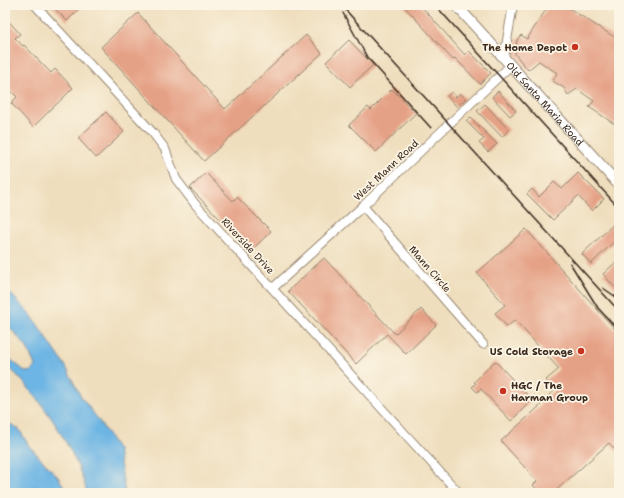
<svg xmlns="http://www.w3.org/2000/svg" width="624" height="498" font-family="'Shantell Sans',sans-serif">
  <rect width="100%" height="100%" fill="#fcf5e5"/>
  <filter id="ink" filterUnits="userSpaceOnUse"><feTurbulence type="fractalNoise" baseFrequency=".025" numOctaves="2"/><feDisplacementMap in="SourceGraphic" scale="8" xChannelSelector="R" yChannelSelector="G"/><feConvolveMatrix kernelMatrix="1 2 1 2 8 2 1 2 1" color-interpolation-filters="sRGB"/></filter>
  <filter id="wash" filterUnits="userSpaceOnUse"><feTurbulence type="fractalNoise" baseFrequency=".012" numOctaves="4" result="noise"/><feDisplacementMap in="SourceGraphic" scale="16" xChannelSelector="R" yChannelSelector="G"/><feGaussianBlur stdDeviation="0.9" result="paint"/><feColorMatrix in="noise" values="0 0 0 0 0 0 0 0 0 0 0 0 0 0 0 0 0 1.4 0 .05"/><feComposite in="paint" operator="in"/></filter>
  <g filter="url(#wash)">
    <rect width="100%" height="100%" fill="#efdebd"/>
    <g fill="#6db5e4" stroke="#547081">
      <path d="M5,288L31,315L65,365L81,397L97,418L118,450L125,493H87C77,451 38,392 5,364V355L26,372L32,371L35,365L26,346L5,322Z"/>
      <polygon points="5,421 19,429 29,446 58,477 68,493 11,493 5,487"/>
    </g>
    <g id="blocks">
      <g fill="#e5a186">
        <polygon points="51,5 83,5 67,21"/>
        <polygon points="403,5 420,5 465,55 469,51 491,73 480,84 455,58 453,60"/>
        <polygon points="549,5 564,5 619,40 619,127 589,107 594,101 577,89 568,95 564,88 553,81 557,73 539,61 528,70 515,54 517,40 521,35 527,39"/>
        <polygon points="138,13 225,109 306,35 322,53 204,161 101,47"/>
        <polygon points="5,17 20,34 15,38 23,46 24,45 51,73 55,69 73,88 33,127 11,103 17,97 5,85"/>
        <polygon points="349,40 373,65 350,87 326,62"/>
        <polygon points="392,89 416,113 376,152 349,125 368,107 371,110"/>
        <polygon points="498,91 516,111 510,116 492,97"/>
        <polygon points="452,92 456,97 460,93 466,99 457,107 447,96"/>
        <polygon points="485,104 509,130 502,137 477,111"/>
        <polygon points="106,112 124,132 96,158 78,138"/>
        <polygon points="470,117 497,144 488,152 479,143 484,139 466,121"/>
        <polygon points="206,173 233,201 237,197 271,231 251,251 190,188"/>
        <polygon points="578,173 604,199 592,211 578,196 553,220 527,194 532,189 539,197 554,182 562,189"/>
        <polygon points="619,219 619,237 591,264 582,254"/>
        <polygon points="526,229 619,334 619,454 609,443 553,493 540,493 533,485 537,481 501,441 541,405 540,403 555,390 546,380 559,369 515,320 507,327 495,313 505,305 477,273"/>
        <polygon points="324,258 395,334 421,309 436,325 406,354 387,334 356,364 288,291"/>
        <polygon points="619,259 619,292 603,274"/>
        <polygon points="495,361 532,400 511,421 481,389 477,392 472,387 476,383 474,382"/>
      </g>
    </g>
  </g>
  <g filter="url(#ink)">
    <use href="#blocks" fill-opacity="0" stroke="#95846e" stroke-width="1"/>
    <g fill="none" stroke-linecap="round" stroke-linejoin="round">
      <g stroke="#95846e" stroke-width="10">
        <g id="minor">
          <polyline points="35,5 153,133 165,149 176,179 195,204 459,493"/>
          <polyline points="504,58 513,5"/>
          <polyline points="363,206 483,344"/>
          <polyline points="273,288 363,206 511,65"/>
        </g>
      </g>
      <g stroke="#95846e" stroke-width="12">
        <g id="major">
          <path id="s1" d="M456,5L619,185"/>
        </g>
      </g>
      <use href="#minor" stroke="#fff" stroke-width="8"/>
      <use href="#major" stroke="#fff" stroke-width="10"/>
      <g stroke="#3b2a1e" stroke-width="1.5">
        <polyline points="341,5 619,311"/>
        <polyline points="435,5 619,208"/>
        <polyline points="343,13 367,57 431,128"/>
        <polyline points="570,263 598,308 619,331"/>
        <polyline points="603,288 619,299"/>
      </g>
    </g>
  </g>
  <g fill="#c8321e" stroke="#fcf5e5" stroke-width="1.5">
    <circle cx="575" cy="47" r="4"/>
    <circle cx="581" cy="351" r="4"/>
    <circle cx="503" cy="391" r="4"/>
  </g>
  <g text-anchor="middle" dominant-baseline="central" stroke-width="3.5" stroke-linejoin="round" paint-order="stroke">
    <g font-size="10" font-weight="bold" fill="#3b2a1e" stroke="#fcf5e5" text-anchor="end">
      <text x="567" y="47">The Home Depot</text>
      <text x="573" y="351">US Cold Storage</text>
      <text x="511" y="385" text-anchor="start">HGC / The<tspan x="511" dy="12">Harman Group</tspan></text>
    </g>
    <g font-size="10" fill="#3b2a1e" stroke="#fcf5e5">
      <text stroke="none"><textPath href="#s1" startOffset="133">Old Santa Maria Road</textPath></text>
      <text transform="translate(386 170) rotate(-43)">West Mann Road</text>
      <text transform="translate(248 246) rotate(47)">Riverside Drive</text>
      <text transform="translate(430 269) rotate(49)">Mann Circle</text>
    </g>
  </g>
  <rect width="624" height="498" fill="none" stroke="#fcf5e5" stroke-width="20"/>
</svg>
